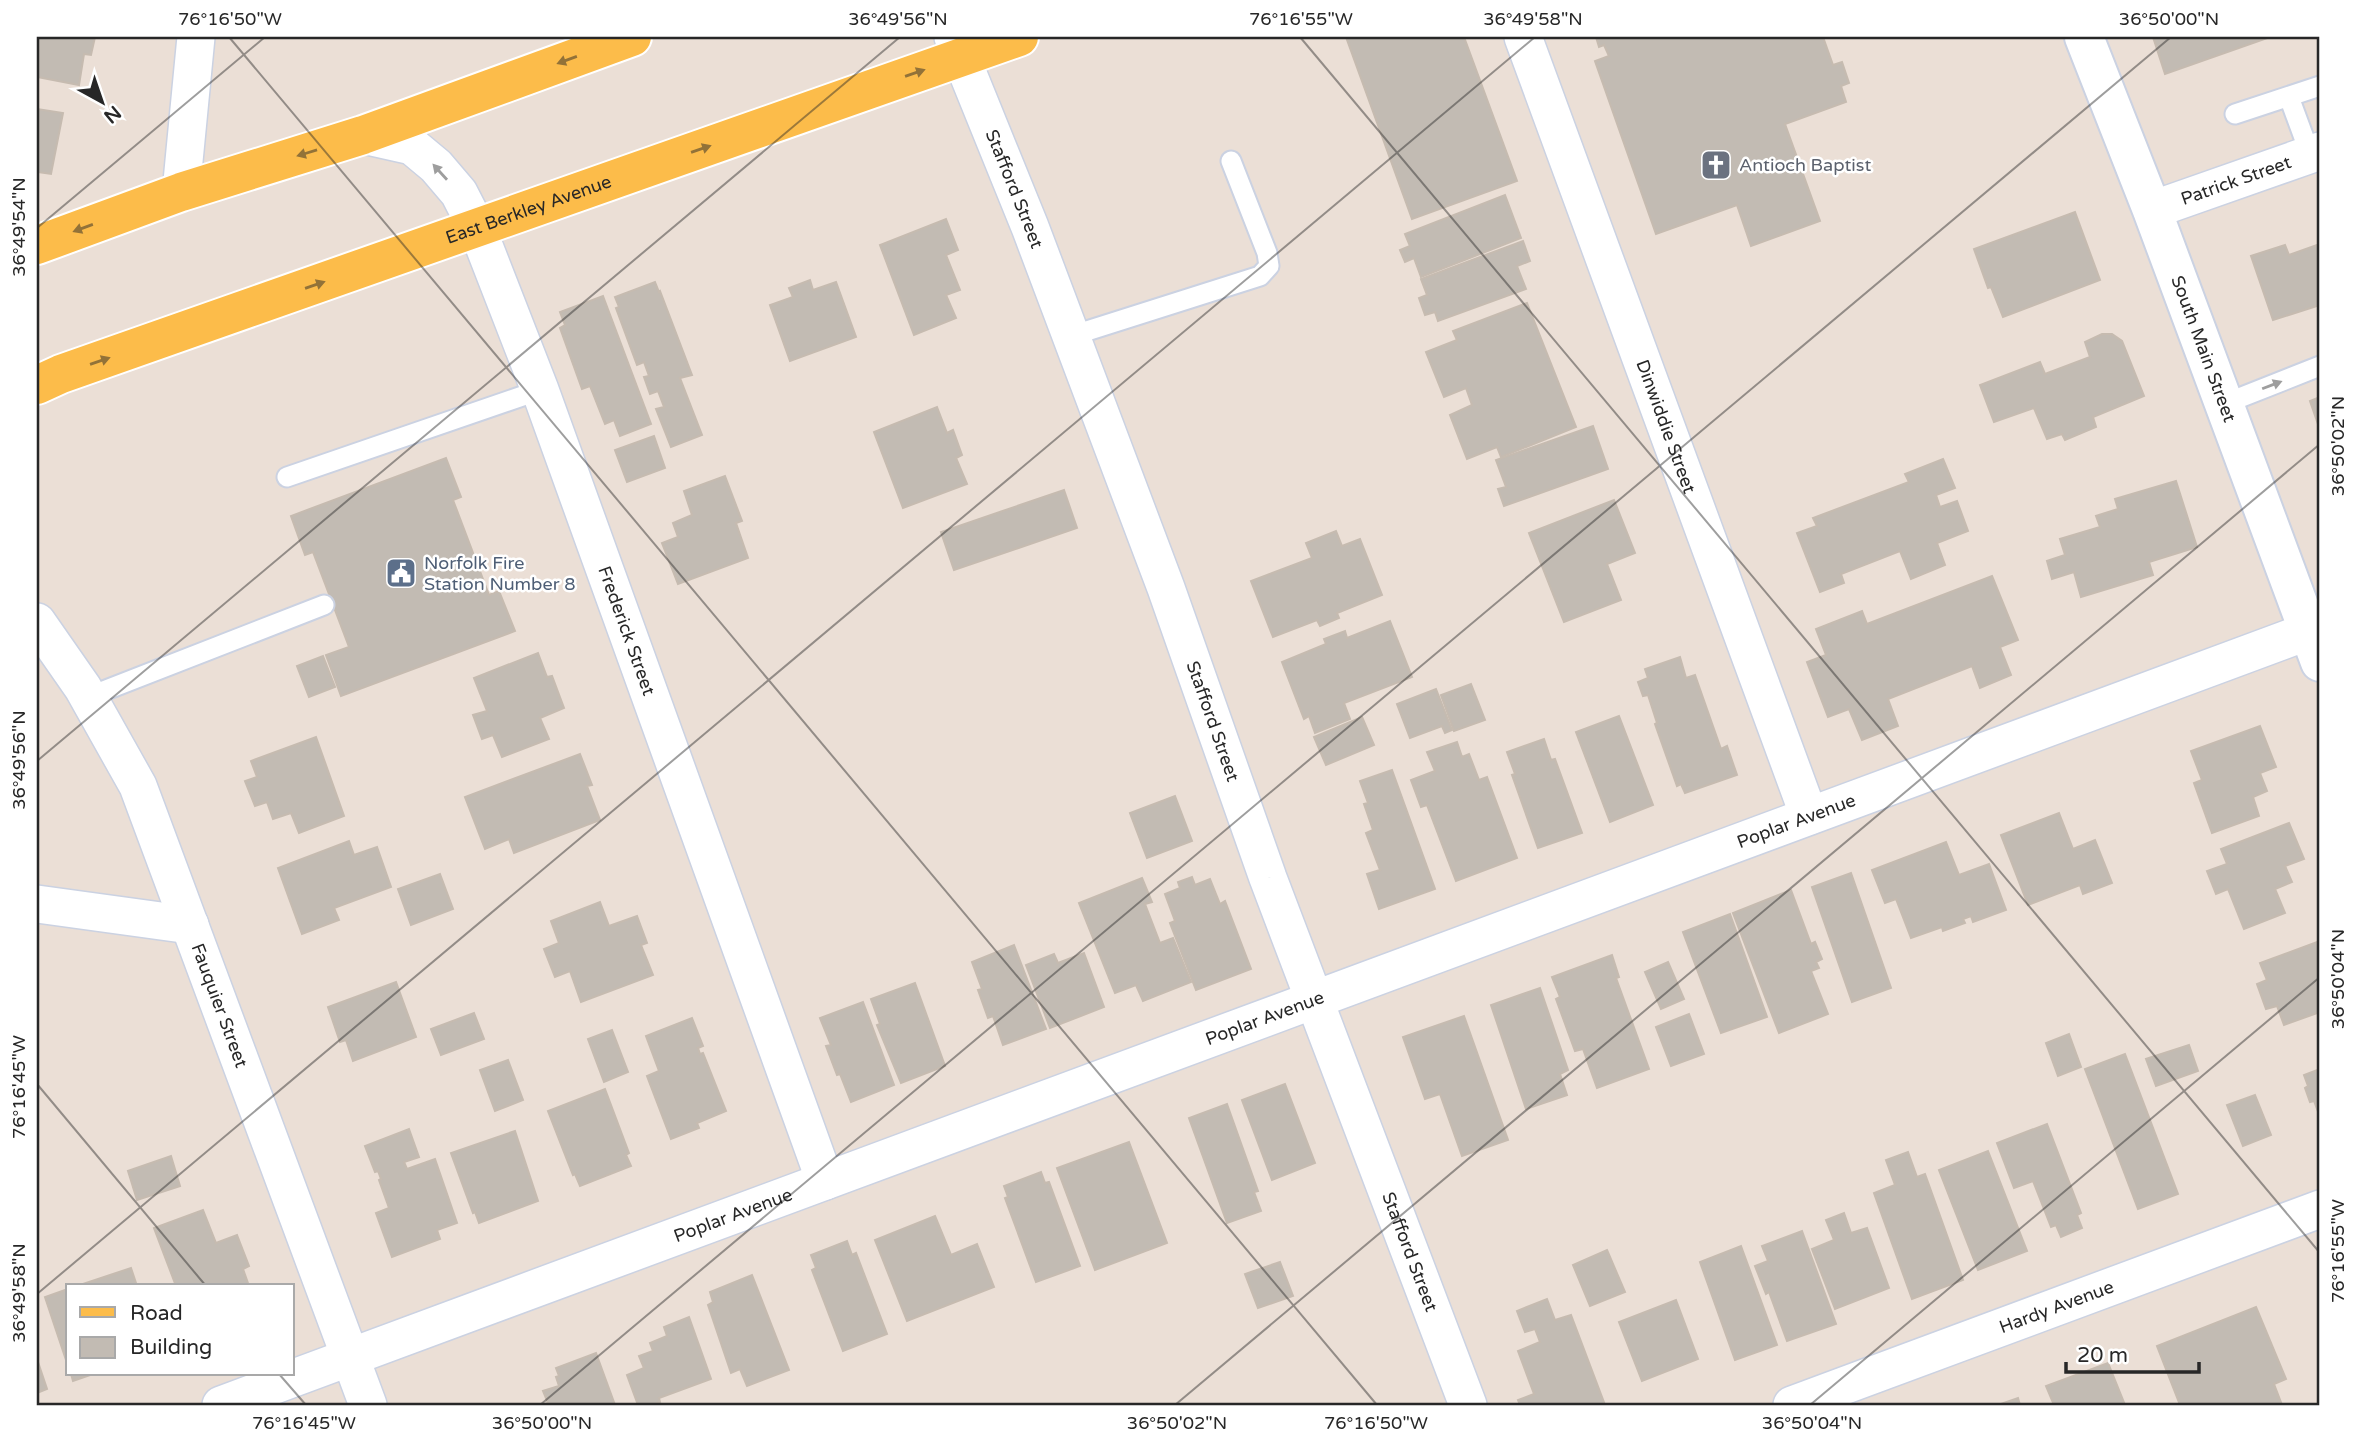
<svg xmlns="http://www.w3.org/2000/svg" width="2357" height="1442" font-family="'Varela Round',sans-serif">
  <rect width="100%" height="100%" fill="#ebdfd6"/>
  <g fill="#c2bbb3" stroke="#c6bbb0" stroke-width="2">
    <polygon points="37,37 95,37 91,55 84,54 79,85 37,77"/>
    <polygon points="1346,37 1464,37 1517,181 1412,219"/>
    <polygon points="1596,37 1823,37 1833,65 1842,62 1849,83 1841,86 1846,102 1785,124 1820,221 1751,246 1737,205 1656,234 1595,61 1609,56 1604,45 1599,47"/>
    <polygon points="2153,37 2270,37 2165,74"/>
    <polygon points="37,109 63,113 51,174 37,172"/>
    <polygon points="1505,195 1521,238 1421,277 1414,258 1405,262 1400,250 1410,246 1405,234"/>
    <polygon points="2075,212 2100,280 2003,317 1991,287 1988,288 1974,249"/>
    <polygon points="946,219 958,250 946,255 960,290 946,295 956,318 914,335 880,245"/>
    <polygon points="1523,241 1530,261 1517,266 1526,289 1438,321 1435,312 1425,315 1419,298 1427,295 1421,279"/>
    <polygon points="2320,244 2320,305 2273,320 2251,256 2285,245 2289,255"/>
    <polygon points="810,280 813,290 836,282 856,337 790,361 770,305 793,297 789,288"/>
    <polygon points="655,282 659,292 660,291 692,375 680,378 702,435 671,447 656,409 664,407 658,391 650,394 644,377 649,376 644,362 637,365 616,308 619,307 615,297"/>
    <polygon points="603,296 651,424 620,436 614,420 605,424 590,386 582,389 560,328 565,325 560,312"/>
    <polygon points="1527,303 1576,427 1501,457 1497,447 1467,459 1450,415 1472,405 1466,388 1444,397 1426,352 1457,340 1453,331"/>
    <polygon points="2102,334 2112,334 2122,341 2144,396 2093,417 2096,427 2065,440 2062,434 2047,439 2034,408 1994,422 1980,385 2040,362 2045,374 2090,357 2085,342"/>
    <polygon points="2320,397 2320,430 2310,401"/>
    <polygon points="937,407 947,433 953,430 962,455 956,458 967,484 903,508 874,432"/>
    <polygon points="1593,426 1608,469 1504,506 1498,489 1506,487 1496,460"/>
    <polygon points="654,436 665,468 627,482 615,450"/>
    <polygon points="446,458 461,497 453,500 489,595 499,591 515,631 341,696 326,655 349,647 313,552 305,555 291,516"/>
    <polygon points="1943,459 1955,488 1936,495 1940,507 1957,501 1968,531 1937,543 1945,565 1911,579 1900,551 1841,574 1844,583 1820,592 1797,533 1817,526 1813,518 1909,482 1905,474"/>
    <polygon points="725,476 742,521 736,523 748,558 678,584 662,543 678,537 673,523 692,515 684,491"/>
    <polygon points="2176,481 2197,547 2149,562 2153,575 2081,597 2074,572 2052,579 2047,561 2065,555 2060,539 2100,527 2096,516 2118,509 2115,499"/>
    <polygon points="1064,490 1077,528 954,570 941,532"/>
    <polygon points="1614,500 1635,553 1607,564 1621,600 1564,622 1529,533"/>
    <polygon points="1336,531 1342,546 1360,539 1382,595 1337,613 1339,618 1320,626 1317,620 1273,637 1251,581 1312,558 1306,543"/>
    <polygon points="1992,576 2018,640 2000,647 2011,675 1980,688 1972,666 1888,699 1898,726 1862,740 1849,709 1828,717 1807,662 1826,655 1816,629 1862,611 1867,624"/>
    <polygon points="1390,621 1412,677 1344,703 1350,719 1315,733 1309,716 1304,719 1282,662 1326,644 1324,639 1345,631 1347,638"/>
    <polygon points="538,653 547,677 552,676 564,708 540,718 549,739 502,757 493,735 482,739 473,715 487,711 474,678"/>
    <polygon points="323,656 335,687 309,697 297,666"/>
    <polygon points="1680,657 1686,678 1695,675 1721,749 1727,746 1737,775 1685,793 1681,784 1677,786 1655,724 1657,723 1648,695 1643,696 1638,682 1648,678 1645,669"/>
    <polygon points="1471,684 1485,720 1454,731 1441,695"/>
    <polygon points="1436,689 1452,730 1445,733 1442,726 1410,738 1397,704"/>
    <polygon points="1619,716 1653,805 1610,822 1576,732"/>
    <polygon points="1362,717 1374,745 1326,765 1314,737"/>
    <polygon points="2260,726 2276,767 2260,773 2267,791 2253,797 2259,816 2212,833 2194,783 2202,780 2191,751"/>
    <polygon points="316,737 344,816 299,833 291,813 273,819 267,802 255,806 245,781 257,777 251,761"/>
    <polygon points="1544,739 1551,760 1555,759 1582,833 1538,848 1512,775 1515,774 1507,752"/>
    <polygon points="1457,742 1462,757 1469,754 1479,780 1487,777 1517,858 1456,881 1427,805 1421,807 1411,780 1435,771 1427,752"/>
    <polygon points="580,754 592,785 587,786 600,820 514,853 509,839 485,849 465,797"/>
    <polygon points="1392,770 1435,889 1379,909 1367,874 1380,870 1366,833 1373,830 1364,804 1368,803 1360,781"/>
    <polygon points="1175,796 1192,841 1147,858 1130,813"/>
    <polygon points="2059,813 2073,849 2095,840 2112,883 2083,894 2080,885 2028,905 2001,835"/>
    <polygon points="2289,823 2304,859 2285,866 2292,882 2275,889 2285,913 2244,929 2228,889 2216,894 2207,871 2227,864 2221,849"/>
    <polygon points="349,841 354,855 377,847 391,887 334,908 339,920 302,934 278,868"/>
    <polygon points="1946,842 1959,875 1989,864 2006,910 1973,922 1971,916 1963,919 1965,923 1943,931 1942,927 1911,938 1896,899 1885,903 1872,870"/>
    <polygon points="1851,873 1891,988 1852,1002 1812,887"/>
    <polygon points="440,874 453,909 411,925 398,889"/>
    <polygon points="1192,877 1195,885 1210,879 1220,904 1225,901 1251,969 1196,990 1170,923 1175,921 1165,894 1180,888 1178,882"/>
    <polygon points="1142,878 1152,902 1145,904 1160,943 1173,938 1191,982 1143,1001 1136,985 1115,993 1079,903"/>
    <polygon points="1791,890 1811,944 1815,942 1822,959 1816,962 1819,968 1811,971 1828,1014 1779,1033 1733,913"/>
    <polygon points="600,902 609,926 637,916 647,943 641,945 653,975 581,1002 570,971 555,977 544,949 559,943 551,921"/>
    <polygon points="1730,914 1767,1017 1721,1033 1683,932"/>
    <polygon points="2320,941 2320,1012 2284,1025 2277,1006 2266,1009 2257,984 2267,980 2260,963"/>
    <polygon points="1014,945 1046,1029 1003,1045 993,1016 988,1018 978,990 982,989 972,962"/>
    <polygon points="1084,953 1104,1007 1050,1028 1026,965 1054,954 1058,963"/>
    <polygon points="1612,955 1619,977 1616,978 1649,1069 1597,1088 1583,1049 1575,1051 1556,999 1560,997 1552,977"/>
    <polygon points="1668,962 1684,999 1661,1009 1645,972"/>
    <polygon points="396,982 416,1037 353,1061 346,1040 340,1042 328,1007"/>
    <polygon points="915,983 945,1066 901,1083 877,1025 880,1024 871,999"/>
    <polygon points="1540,988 1568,1070 1560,1074 1567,1095 1526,1109 1491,1005"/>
    <polygon points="863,1002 894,1085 851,1102 840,1074 837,1075 826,1046 831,1045 820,1018"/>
    <polygon points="474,1013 484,1039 441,1055 431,1029"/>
    <polygon points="1689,1014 1704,1054 1671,1066 1656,1027"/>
    <polygon points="1464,1016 1508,1140 1462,1156 1440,1094 1425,1099 1403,1037"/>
    <polygon points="692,1018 703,1046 698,1048 700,1054 703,1053 726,1111 697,1123 699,1128 671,1139 647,1076 659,1071 646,1036"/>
    <polygon points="612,1030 628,1072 604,1082 588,1039"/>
    <polygon points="2069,1034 2081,1067 2058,1076 2046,1043"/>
    <polygon points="2189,1045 2198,1071 2156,1086 2146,1059"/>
    <polygon points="2125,1054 2178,1194 2138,1209 2085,1069"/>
    <polygon points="508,1060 523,1100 495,1111 480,1070"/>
    <polygon points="2320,1069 2320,1117 2314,1101 2310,1102 2305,1088 2308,1086 2304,1075"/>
    <polygon points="1285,1084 1315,1163 1272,1180 1242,1100"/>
    <polygon points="605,1089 629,1153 626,1155 631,1166 580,1186 575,1174 573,1175 548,1111"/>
    <polygon points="2255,1095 2271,1135 2243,1146 2227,1105"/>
    <polygon points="1227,1104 1258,1191 1254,1192 1261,1211 1227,1223 1189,1118"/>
    <polygon points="2047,1124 2081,1213 2077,1215 2082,1228 2061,1237 2056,1225 2051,1227 2033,1181 2014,1188 1997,1143"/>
    <polygon points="409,1129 419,1157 404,1162 407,1169 435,1159 457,1223 437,1230 440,1239 392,1257 376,1213 389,1208 379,1180 381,1179 378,1171 375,1172 365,1146"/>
    <polygon points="515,1131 538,1201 479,1223 475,1212 473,1213 451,1153"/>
    <polygon points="1129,1142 1167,1243 1095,1270 1057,1168"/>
    <polygon points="1988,1151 2027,1251 1978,1270 1939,1170"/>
    <polygon points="1908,1152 1917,1177 1925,1174 1963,1280 1912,1299 1874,1193 1895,1185 1886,1160"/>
    <polygon points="171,1156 180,1186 137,1200 128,1171"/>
    <polygon points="1041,1172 1045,1183 1049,1182 1080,1266 1036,1282 1005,1198 1008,1197 1004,1186"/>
    <polygon points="203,1210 216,1243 237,1235 249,1266 243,1269 249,1286 176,1286 154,1228"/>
    <polygon points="1844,1213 1851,1233 1867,1228 1889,1288 1835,1309 1812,1249 1834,1240 1826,1220"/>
    <polygon points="935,1216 951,1255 977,1244 994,1287 907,1321 875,1240"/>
    <polygon points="1802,1231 1836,1324 1787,1341 1769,1292 1766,1294 1755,1266 1768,1261 1762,1246"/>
    <polygon points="847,1241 852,1255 856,1253 887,1334 843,1351 812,1270 816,1268 811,1255"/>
    <polygon points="1741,1246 1777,1345 1735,1360 1700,1262"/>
    <polygon points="1607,1250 1625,1292 1590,1306 1573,1265"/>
    <polygon points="1280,1262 1293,1296 1258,1308 1245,1274"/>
    <polygon points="131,1268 137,1286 77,1286"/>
    <polygon points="752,1275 789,1370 747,1386 740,1369 731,1373 708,1305 713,1302 710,1292"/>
    <polygon points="68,1289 68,1366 45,1297"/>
    <polygon points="1547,1299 1555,1320 1571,1315 1605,1405 1520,1405 1518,1400 1534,1394 1518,1351 1540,1342 1535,1329 1525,1332 1517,1311"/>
    <polygon points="1676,1300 1698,1359 1642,1381 1619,1322"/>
    <polygon points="2256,1307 2286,1379 2274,1384 2282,1405 2180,1405 2157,1346"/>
    <polygon points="689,1317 711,1379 659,1398 660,1402 651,1405 638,1405 627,1375 644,1368 639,1356 653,1351 650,1343 667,1336 664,1327"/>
    <polygon points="596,1353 615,1405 541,1405 548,1403 543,1391 559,1386 556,1377 559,1376 556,1368"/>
    <polygon points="37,1359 47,1389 37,1393"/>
    <polygon points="2108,1363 2125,1405 2054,1405 2046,1386"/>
    <polygon points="71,1374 93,1374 73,1381"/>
    <polygon points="2018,1398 2020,1405 1998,1405"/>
  </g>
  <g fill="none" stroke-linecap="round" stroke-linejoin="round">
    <g stroke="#cbd2e2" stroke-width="23">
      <g id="lane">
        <polyline points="2289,97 2310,154"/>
        <polyline points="2235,114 2320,86"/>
        <polyline points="1071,336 1260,276 1269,266 1267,253 1231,161"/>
        <polyline points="2224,404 2320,366"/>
        <polyline points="287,477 540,390"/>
        <polyline points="88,697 324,605"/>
      </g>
    </g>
    <g stroke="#cbd2e2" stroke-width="40">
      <g id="street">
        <path id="s1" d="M953,37L1030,227L1166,588L1268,878L1468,1405"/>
        <path id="s2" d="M1523,37L1809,816"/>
        <path id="s3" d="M363,135L412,146L436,166L459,193L477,228L540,390L825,1181"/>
        <polyline points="181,192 196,37"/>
        <path id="s4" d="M2152,210L2320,151"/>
        <path id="s5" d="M37,622L83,688L138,786L368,1405"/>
        <polyline points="37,904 190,925"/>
        <path id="s6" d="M221,1405L2309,631"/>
        <path id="s7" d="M1792,1405L2320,1209"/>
      </g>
    </g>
    <g stroke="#cbd2e2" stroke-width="42">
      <g id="secondary">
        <path id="s8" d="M2084,37L2152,210L2320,662"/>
      </g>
    </g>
    <g stroke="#fff" stroke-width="42">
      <g id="primary">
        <polyline points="37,245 181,192 363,135 632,37"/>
        <path id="s9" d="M37,385L61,374L1019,37"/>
      </g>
    </g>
    <use href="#lane" stroke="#fff" stroke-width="19"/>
    <use href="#street" stroke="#fff" stroke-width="37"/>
    <use href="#secondary" stroke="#fff" stroke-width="38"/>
    <use href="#primary" stroke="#fcbc4a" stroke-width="38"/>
  </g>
  <defs><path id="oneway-solid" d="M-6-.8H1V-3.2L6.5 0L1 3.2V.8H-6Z" transform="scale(1.75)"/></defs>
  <g fill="#927238">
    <use href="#oneway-solid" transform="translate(567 60) rotate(160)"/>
    <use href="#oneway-solid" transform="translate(915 73) rotate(-19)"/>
    <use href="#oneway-solid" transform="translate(701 149) rotate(-19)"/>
    <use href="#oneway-solid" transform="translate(307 153) rotate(163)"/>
    <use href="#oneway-solid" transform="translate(83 228) rotate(160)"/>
    <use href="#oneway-solid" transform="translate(315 285) rotate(-19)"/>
    <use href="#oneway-solid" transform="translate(100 361) rotate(-19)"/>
  </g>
  <g fill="#9e9e9e">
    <use href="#oneway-solid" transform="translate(440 172) rotate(-132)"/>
    <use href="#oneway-solid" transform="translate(2272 385) rotate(-21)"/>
  </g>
  <path fill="none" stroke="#272727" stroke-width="2" stroke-opacity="0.45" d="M229,37L1377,1405M1300,37L2320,1253M37,228L265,37M37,761L900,37M37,1084L206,1286M37,1294L1535,37M279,1374L306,1405M540,1405L2171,37M1175,1405L2320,444M1810,1405L2320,977"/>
  <defs>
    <g id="church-square" transform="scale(1.575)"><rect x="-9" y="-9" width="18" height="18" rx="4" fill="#6b7280" stroke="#fff"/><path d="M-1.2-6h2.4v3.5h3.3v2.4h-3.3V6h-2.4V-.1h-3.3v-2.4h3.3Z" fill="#fff"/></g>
    <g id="civic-square" transform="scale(1.575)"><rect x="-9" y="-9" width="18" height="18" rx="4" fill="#5c6f8a" stroke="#fff"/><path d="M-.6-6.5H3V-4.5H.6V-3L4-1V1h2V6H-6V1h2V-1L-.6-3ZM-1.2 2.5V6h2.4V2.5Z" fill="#fff"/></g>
  </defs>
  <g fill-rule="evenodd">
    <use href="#church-square" x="1716" y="165"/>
    <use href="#civic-square" x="401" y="573"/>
  </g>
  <g text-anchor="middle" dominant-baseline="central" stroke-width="5" stroke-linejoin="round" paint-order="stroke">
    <g font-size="18" fill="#5b616d" stroke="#fff" text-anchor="start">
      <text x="1739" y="165">Antioch Baptist</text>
    </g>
    <g font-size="18" fill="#272727" stroke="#fff">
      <text stroke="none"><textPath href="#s4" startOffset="89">Patrick Street</textPath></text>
      <text stroke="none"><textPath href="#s1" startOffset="164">Stafford Street</textPath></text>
      <text stroke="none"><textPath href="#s9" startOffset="522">East Berkley Avenue</textPath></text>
      <text stroke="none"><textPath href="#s8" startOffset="334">South Main Street</textPath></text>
      <text stroke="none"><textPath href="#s2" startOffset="415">Dinwiddie Street</textPath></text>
      <text stroke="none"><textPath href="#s3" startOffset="586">Frederick Street</textPath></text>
      <text stroke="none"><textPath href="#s1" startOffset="732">Stafford Street</textPath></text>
      <text stroke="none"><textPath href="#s6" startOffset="1680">Poplar Avenue</textPath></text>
      <text stroke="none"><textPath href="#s5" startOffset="427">Fauquier Street</textPath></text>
      <text stroke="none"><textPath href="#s6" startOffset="1113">Poplar Avenue</textPath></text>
      <text stroke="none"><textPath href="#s6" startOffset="546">Poplar Avenue</textPath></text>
      <text stroke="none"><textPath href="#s1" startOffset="1298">Stafford Street</textPath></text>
      <text stroke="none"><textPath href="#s7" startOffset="282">Hardy Avenue</textPath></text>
    </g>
    <g font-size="18" fill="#4e5e75" stroke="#fff" text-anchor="start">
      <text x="424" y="563">Norfolk Fire<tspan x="424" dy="21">Station Number 8</tspan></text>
    </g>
  </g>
  <rect width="2357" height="1442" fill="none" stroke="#ffffff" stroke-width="77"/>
  <rect x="66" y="1284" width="228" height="91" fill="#ffffff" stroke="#a9a9a9" stroke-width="2"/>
  <rect x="80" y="1307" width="35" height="10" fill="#fcbc4a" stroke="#a9a9a9" stroke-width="2"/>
  <text x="130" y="1320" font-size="21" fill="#272727">Road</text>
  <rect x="80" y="1337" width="35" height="21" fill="#c2bbb3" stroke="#a9a9a9" stroke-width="2"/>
  <text x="130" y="1354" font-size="21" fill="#272727">Building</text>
  <g transform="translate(102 102) rotate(140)" stroke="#ffffff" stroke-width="5" paint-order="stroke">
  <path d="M0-5L12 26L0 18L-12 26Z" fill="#272727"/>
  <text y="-10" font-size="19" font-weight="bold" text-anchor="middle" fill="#272727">N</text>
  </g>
  <path d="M2066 1362v10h133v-10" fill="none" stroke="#272727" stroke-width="3.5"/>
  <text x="2077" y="1362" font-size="21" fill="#272727" stroke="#ffffff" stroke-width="5" paint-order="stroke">20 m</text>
  <rect x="38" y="38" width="2280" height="1366" fill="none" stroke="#272727" stroke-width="2.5"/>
  <g font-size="18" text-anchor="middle" fill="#272727">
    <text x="230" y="25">76°16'50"W</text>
    <text x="898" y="25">36°49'56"N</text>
    <text x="1301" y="25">76°16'55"W</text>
    <text x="1533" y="25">36°49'58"N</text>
    <text x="2169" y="25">36°50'00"N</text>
    <text transform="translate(19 227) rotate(-90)" y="6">36°49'54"N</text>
    <text transform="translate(2338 446) rotate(-90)" y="6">36°50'02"N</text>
    <text transform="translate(19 760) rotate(-90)" y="6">36°49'56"N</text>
    <text transform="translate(2338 979) rotate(-90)" y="6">36°50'04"N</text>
    <text transform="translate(19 1087) rotate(-90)" y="6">76°16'45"W</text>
    <text transform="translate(2338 1251) rotate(-90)" y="6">76°16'55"W</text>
    <text transform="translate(19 1293) rotate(-90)" y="6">36°49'58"N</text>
    <text x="304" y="1429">76°16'45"W</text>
    <text x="542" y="1429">36°50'00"N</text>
    <text x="1177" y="1429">36°50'02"N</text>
    <text x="1376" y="1429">76°16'50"W</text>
    <text x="1812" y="1429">36°50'04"N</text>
  </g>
</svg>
